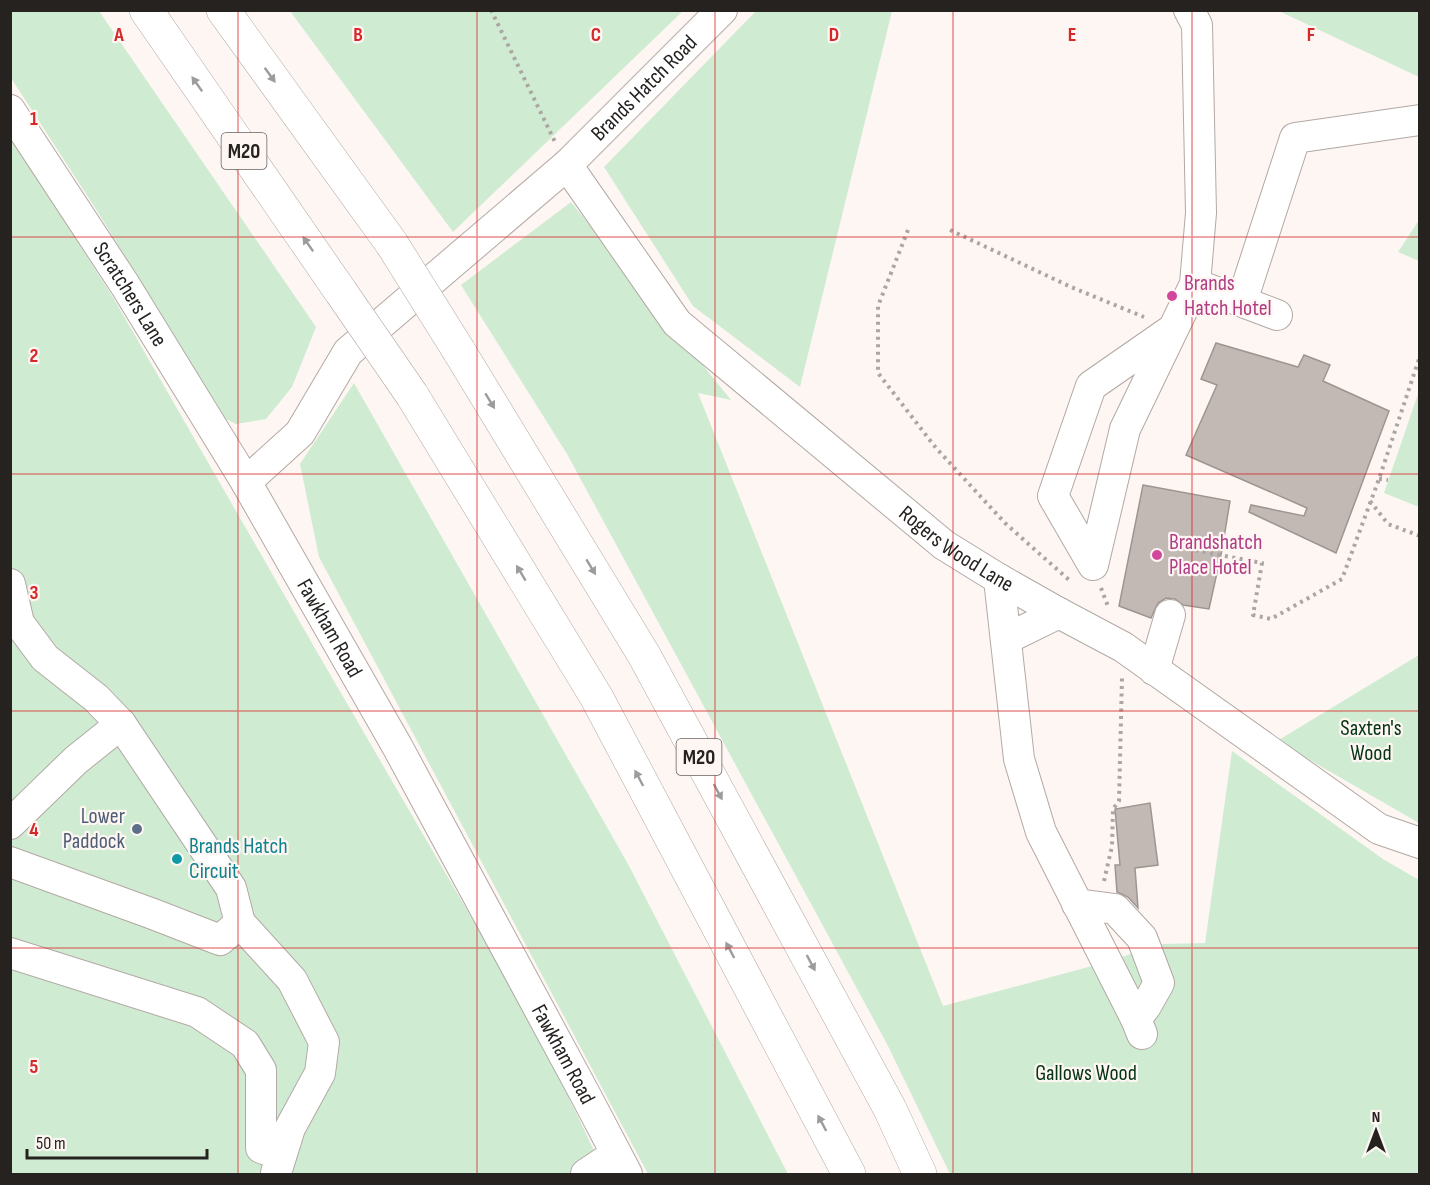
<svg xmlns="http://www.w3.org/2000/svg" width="1430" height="1185" font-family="'Sofia Sans Condensed',sans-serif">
  <rect width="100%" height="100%" fill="#fef6f2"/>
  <g fill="#cfecd3">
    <polygon points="10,11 99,11 316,327 292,387 266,419 236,424 215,414 170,331 99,214 11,78"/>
    <polygon points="290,11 683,11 453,232"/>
    <polygon points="756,11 892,11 800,387 693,306 604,167"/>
    <polygon points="1277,11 1419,11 1419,77 1281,12"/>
    <polygon points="10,135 114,299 320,657 539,1034 605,1174 11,1174"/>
    <polygon points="571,202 731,400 698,393 943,1006 1092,966 1163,944 1205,943 1232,751 1383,859 1419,880 1419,1174 950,1174 887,1044 567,454 461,285"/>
    <polygon points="1419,220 1419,261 1398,252"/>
    <polygon points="354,383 628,864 788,1174 648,1174 319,557 300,464"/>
    <polygon points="1419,391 1419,507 1384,493"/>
    <polygon points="1419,655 1419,823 1277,741"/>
  </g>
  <g fill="#c2b9b4" stroke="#9e9591" stroke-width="1.5">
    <polygon points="1216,343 1298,367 1304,355 1330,365 1323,381 1389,411 1336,553 1249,512 1251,505 1304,516 1307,508 1186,455 1217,385 1201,379"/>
    <polygon points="1143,485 1230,501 1222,550 1209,609 1183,605 1175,599 1166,598 1158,603 1151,618 1119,606"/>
    <polygon points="1150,803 1158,865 1135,868 1138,908 1128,897 1117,892 1115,865 1120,865 1115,809"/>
  </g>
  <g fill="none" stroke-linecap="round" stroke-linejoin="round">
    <g stroke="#b2a9a4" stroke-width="32">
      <g id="minor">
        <path id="s1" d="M10,110L125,285L246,482L397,746L586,1096L627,1174"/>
        <path id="s2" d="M567,165L677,323L944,545L999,579L1059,613L1123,647L1379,829L1420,843"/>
        <polyline points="1195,284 1277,315"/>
        <polyline points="1242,301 1295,138 1420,120"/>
        <polyline points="1173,329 1091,386 1053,496 1093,565 1125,429 1195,284 1201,213 1197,25 1189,10"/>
        <path id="s3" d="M246,482L300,433L348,352L567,165L722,10"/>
        <polyline points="999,579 1019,759 1041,832 1136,1019 1142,1034"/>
        <polyline points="10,584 19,623 45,658 96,698 121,724 231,888 240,923 220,940 153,914 10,862"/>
        <polyline points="1006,639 1059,613"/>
        <polyline points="1154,670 1170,615"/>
        <polyline points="10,824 76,760 121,724"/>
        <polyline points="1077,904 1115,909 1142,938 1159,983 1146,1006 1136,1019"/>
        <polyline points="240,923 292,980 324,1042 320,1073 290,1128 276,1173"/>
        <polyline points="10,953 197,1012 245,1044 261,1070 261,1148 281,1155"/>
        <polyline points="586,1174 616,1154"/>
      </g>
    </g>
    <g stroke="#b2a9a4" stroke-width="34">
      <g id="highway">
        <polyline points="146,10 341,292"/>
        <polyline points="223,10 392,244"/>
        <polyline points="459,351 644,655 890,1109 920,1174"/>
        <polyline points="412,395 597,698 849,1174"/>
      </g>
    </g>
    <g stroke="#aca6a3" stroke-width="4" stroke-dasharray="3 4.5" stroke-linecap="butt">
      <polyline points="491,10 555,142"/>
      <polyline points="908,230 878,306 878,373 936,448 1005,523 1069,580"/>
      <polyline points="950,230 1071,287 1144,317"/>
      <polyline points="1379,479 1388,480"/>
      <polyline points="1370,501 1388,524 1420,536"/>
      <polyline points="1188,549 1262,563 1253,615 1271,619 1342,579 1379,479 1420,356"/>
      <polyline points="1101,588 1109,609"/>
      <polyline points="1104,881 1112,846 1113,809 1119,801 1122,678"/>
    </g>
    <use href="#minor" stroke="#fff" stroke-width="30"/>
    <use href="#highway" stroke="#fff" stroke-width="33"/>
    <g stroke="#b2a9a4" stroke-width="34" stroke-linecap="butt">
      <g id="highway-bridge">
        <polyline points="392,244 459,351"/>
        <polyline points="341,292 412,395"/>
      </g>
    </g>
    <use href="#highway-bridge" stroke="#fff" stroke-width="33"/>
  </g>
  <defs><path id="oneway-solid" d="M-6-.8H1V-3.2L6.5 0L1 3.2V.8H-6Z" transform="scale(1.5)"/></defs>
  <g fill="#9d9c9b">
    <use href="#oneway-solid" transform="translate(270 75) rotate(54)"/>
    <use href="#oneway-solid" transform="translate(197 84) rotate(-125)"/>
    <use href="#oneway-solid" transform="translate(308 244) rotate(-125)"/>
    <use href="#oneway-solid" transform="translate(490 401) rotate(59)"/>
    <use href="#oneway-solid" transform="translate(591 567) rotate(59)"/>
    <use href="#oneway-solid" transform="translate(521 573) rotate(-121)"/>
    <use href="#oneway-solid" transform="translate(639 778) rotate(-118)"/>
    <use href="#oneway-solid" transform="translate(718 792) rotate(62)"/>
    <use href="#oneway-solid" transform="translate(730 950) rotate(-118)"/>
    <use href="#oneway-solid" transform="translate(811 963) rotate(62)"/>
    <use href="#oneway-solid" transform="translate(822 1123) rotate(-118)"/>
  </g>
  <path fill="none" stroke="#d62828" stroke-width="1.5" stroke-opacity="0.55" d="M238,10V1174M477,10V1174M715,10V1174M953,10V1174M1192,10V1174M10,237H1420M10,474H1420M10,711H1420M10,948H1420"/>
  <g fill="#d1479c" stroke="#fef6f2" stroke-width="2">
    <circle cx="1172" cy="296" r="6"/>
    <circle cx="1157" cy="555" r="6"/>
  </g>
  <circle fill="#5c6f8a" stroke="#fef6f2" stroke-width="2" cx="137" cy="829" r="6"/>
  <circle fill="#0f9aa8" stroke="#fef6f2" stroke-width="2" cx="177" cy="859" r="6"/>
  <g text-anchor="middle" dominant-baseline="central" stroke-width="4.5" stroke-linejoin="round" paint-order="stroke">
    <g fill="#fef6f2" stroke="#66625f" stroke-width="1.5">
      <rect x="221.5" y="133" width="45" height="36" rx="4.5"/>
      <rect x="676.5" y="739" width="45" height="36" rx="4.5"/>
    </g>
    <g font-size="21" font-weight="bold" fill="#252220">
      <text x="244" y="151">M20</text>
      <text x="699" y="757">M20</text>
    </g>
    <g font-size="22" fill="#252220" stroke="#fef6f2">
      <text stroke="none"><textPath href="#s3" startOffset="564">Brands Hatch Road</textPath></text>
      <text stroke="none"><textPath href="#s1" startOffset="220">Scratchers Lane</textPath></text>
      <text stroke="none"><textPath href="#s2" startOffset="552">Rogers Wood Lane</textPath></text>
      <text stroke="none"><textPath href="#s1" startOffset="609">Fawkham Road</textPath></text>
      <text stroke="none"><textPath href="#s1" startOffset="1095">Fawkham Road</textPath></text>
    </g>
    <g font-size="22" fill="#b23c85" stroke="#fef6f2" text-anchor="start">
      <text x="1184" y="283">Brands<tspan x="1184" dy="25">Hatch Hotel</tspan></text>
      <text x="1169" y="542">Brandshatch<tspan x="1169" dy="25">Place Hotel</tspan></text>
    </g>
    <g font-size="22" fill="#043414" stroke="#fef6f2">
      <text x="1371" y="728">Saxten's<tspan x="1371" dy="25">Wood</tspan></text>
      <text x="1086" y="1073">Gallows Wood</text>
    </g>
    <g font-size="22" fill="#4e5e75" stroke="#fef6f2" text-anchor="end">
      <text x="125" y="816">Lower<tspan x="125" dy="25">Paddock</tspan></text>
    </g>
    <g font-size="22" fill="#0d838f" stroke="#fef6f2" text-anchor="start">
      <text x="189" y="846">Brands Hatch<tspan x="189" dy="25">Circuit</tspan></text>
    </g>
  </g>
  <g font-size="20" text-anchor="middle" font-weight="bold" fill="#d62828" stroke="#fef6f2" stroke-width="4.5" stroke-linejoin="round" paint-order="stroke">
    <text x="119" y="41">A</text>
    <text x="358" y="41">B</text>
    <text x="596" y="41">C</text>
    <text x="834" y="41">D</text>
    <text x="1072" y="41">E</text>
    <text x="1311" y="41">F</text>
    <text x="34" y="125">1</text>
    <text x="34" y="362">2</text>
    <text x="34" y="599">3</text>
    <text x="34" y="836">4</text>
    <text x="34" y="1073">5</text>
  </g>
  <rect width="1430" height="1185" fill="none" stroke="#252220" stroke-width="24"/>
  <g transform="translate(1376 1131)" stroke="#fef6f2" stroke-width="4.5" paint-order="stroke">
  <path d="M0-4.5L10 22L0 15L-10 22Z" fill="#252220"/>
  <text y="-9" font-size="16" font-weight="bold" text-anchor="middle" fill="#252220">N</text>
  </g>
  <path d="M27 1149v9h180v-9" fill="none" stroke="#252220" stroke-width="3"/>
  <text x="36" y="1149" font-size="18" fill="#252220" stroke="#fef6f2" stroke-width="4.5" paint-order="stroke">50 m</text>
</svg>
